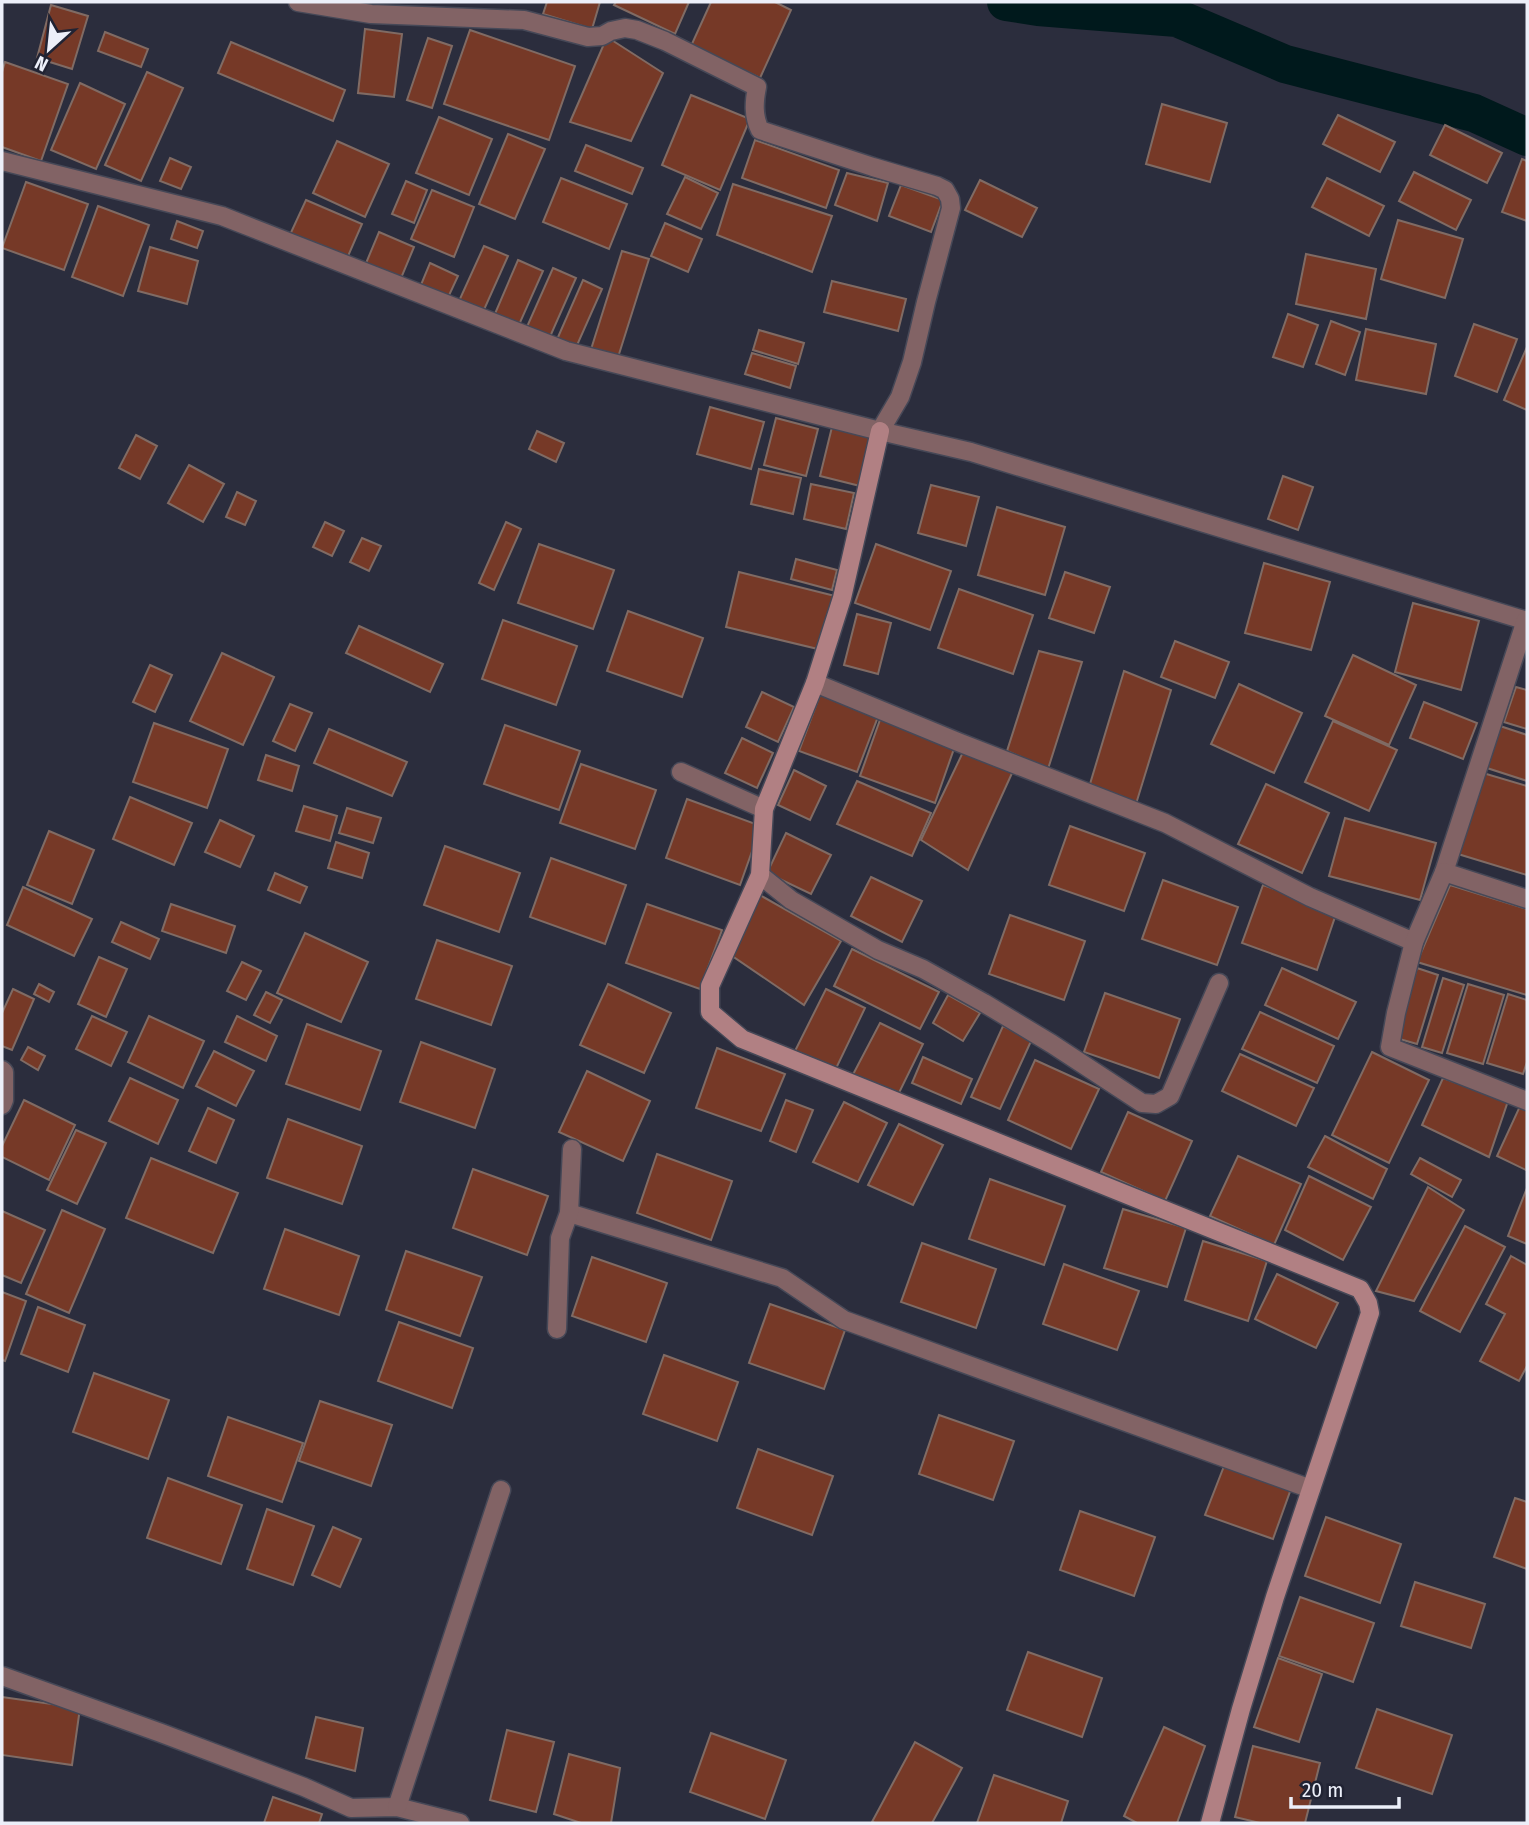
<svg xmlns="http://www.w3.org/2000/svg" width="1529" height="1825" font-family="'Fira Sans Condensed',sans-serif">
  <rect width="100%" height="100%" fill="#2b2d3d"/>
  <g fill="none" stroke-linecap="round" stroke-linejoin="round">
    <polyline stroke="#00191c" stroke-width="38" points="1006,2 1038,7 1177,18 1285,64 1474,113 1527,137"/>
  </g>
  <g fill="#763927" stroke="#806b64" stroke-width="2">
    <polygon points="547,2 600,2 592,29 543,14"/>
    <polygon points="616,2 689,2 675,34 614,5"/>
    <polygon points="711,2 775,2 791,10 760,78 691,46"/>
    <polygon points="51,5 88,16 72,69 37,58"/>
    <polygon points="365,29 402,34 394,97 358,93"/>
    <polygon points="470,30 575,66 549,140 444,104"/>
    <polygon points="105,32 148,49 141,67 98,51"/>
    <polygon points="607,37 663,73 631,141 570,122"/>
    <polygon points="428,38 452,46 432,108 407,100"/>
    <polygon points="231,42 345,90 333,121 218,73"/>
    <polygon points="5,62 68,84 41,161 2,147 2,72"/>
    <polygon points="147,72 183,88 141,181 105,165"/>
    <polygon points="80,83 125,104 96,169 51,150"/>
    <polygon points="691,95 750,119 720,190 662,165"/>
    <polygon points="1162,104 1227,123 1210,182 1146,164"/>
    <polygon points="1338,115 1395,142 1380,172 1323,144"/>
    <polygon points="439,117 492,139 469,195 416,173"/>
    <polygon points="1445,125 1502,153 1487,183 1430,155"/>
    <polygon points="508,134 545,149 515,219 479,204"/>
    <polygon points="755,140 839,170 826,208 742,178"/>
    <polygon points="337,141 389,164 365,217 313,193"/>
    <polygon points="586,145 643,168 632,194 575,171"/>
    <polygon points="170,158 191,167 181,189 160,181"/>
    <polygon points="1522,159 1527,161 1527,221 1502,212"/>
    <polygon points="1414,172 1471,200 1456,230 1399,201"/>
    <polygon points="847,173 888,183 877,221 835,205"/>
    <polygon points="685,177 718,193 701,229 667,214"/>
    <polygon points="561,178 627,204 609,249 543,222"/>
    <polygon points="1327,178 1384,206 1369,236 1312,207"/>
    <polygon points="980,180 1037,208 1022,237 965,210"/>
    <polygon points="406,181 427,190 414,223 392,214"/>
    <polygon points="26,182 88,204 64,270 2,248"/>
    <polygon points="733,184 832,216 812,272 717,235"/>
    <polygon points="901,185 943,200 931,232 889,216"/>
    <polygon points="432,190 474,207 454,257 411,239"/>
    <polygon points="306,200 362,224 345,263 288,239"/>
    <polygon points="98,206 149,225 123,296 72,277"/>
    <polygon points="1398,220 1463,239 1445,298 1381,279"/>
    <polygon points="177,221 203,231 197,248 171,239"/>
    <polygon points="665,223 702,239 688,272 651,256"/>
    <polygon points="379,232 414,247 399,283 364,268"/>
    <polygon points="484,246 508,256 483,312 459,301"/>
    <polygon points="150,247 198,261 187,304 138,291"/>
    <polygon points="622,251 649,259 614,370 587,362"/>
    <polygon points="1306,254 1376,269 1366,319 1296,304"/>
    <polygon points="518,260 543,271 518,327 494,316"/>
    <polygon points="430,263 458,276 445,304 418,292"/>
    <polygon points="553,268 576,278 549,339 526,329"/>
    <polygon points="583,280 602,289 574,352 555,344"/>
    <polygon points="832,281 906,299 898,331 824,312"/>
    <polygon points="1288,314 1318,325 1303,367 1273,357"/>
    <polygon points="1331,321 1360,332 1345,375 1316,364"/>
    <polygon points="1474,324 1517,339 1497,392 1455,376"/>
    <polygon points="1366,329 1436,344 1426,394 1356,380"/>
    <polygon points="759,330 804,343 798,364 753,350"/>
    <polygon points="1527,347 1527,410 1504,400"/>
    <polygon points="752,353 796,366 790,388 745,374"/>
    <polygon points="710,407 764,422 751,469 697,454"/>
    <polygon points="776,418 818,429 806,476 764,465"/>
    <polygon points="832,427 871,437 860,486 820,476"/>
    <polygon points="537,431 564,443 556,462 529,449"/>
    <polygon points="136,435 157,446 140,479 119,468"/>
    <polygon points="189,465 224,484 203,522 168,503"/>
    <polygon points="759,469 801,478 793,514 751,504"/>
    <polygon points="1283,476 1313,487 1298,530 1268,519"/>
    <polygon points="811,484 854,493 846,529 804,519"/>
    <polygon points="931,485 979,497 966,546 918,533"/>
    <polygon points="237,492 256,501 245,525 226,517"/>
    <polygon points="997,507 1065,527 1045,595 978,575"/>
    <polygon points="325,522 344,531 332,556 313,547"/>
    <polygon points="506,522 521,529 494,590 479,583"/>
    <polygon points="362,538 381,546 369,571 350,562"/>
    <polygon points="539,544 614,570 593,629 518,603"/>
    <polygon points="876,544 951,571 930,630 855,603"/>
    <polygon points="796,559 837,570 832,590 791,579"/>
    <polygon points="1264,563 1330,582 1311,650 1245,633"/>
    <polygon points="739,572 835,596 822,650 726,627"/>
    <polygon points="1065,572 1110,587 1094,633 1049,618"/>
    <polygon points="959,589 1033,615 1013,674 938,648"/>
    <polygon points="1413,603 1479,621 1461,690 1395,672"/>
    <polygon points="628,611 703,638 682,697 607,671"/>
    <polygon points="857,614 891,623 878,674 844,665"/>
    <polygon points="503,620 577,646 556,705 482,679"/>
    <polygon points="359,626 443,664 430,692 346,653"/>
    <polygon points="1175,641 1229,662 1215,698 1161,677"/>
    <polygon points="1039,651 1082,662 1048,769 1007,751"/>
    <polygon points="222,653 274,677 243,745 190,721"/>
    <polygon points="1353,655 1416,685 1389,745 1325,716"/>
    <polygon points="150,665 172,675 155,712 133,702"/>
    <polygon points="1124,671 1171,690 1136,804 1090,784"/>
    <polygon points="1239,684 1302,713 1274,773 1211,744"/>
    <polygon points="1516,687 1527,690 1527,729 1504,722"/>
    <polygon points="762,692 794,707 778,742 746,727"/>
    <polygon points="821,692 879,714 857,772 799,751"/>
    <polygon points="1424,702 1477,723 1463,759 1410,738"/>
    <polygon points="290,704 312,713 295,751 273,741"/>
    <polygon points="881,717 956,743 935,803 860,776"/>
    <polygon points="1333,721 1397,750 1369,811 1305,782"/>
    <polygon points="154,723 228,749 207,808 133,782"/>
    <polygon points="505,725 580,751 559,810 484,784"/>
    <polygon points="1500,726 1527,735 1527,781 1487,768"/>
    <polygon points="329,729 407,762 392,796 314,763"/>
    <polygon points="742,738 773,753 757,788 725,773"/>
    <polygon points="964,750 1013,771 968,870 921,840"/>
    <polygon points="266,755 299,766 292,791 258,780"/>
    <polygon points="581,764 656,790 635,849 560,823"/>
    <polygon points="794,770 826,786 810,820 778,805"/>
    <polygon points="1483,773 1527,786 1527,875 1458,854"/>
    <polygon points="857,781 931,813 912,856 837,824"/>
    <polygon points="1266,784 1329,813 1302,873 1238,844"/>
    <polygon points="130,797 192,823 174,865 113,839"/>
    <polygon points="687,799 761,826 740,885 666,858"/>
    <polygon points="304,806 337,816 330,841 296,831"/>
    <polygon points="347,808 381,818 373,843 339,833"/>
    <polygon points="1345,818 1436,843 1420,900 1329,876"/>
    <polygon points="220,820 254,836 240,867 205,852"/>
    <polygon points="1070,826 1145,853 1124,911 1049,885"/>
    <polygon points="49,831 94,850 72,904 27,885"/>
    <polygon points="786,833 831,855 811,894 767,873"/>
    <polygon points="336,842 369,853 362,878 328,868"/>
    <polygon points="445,846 520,873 499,932 424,905"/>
    <polygon points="551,858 626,885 605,944 530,917"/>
    <polygon points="275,873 307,887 300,903 268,890"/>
    <polygon points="871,877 922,901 902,942 851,916"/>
    <polygon points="1163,880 1238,907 1217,965 1142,939"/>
    <polygon points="1263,885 1337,911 1317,970 1242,943"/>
    <polygon points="1450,885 1527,909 1527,995 1417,962"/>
    <polygon points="23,887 92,919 74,956 7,925"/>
    <polygon points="758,894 841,941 804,1005 719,947"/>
    <polygon points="171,904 235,926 226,953 162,931"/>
    <polygon points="647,904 722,930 700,989 626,963"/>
    <polygon points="1010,915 1085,941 1064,1000 989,974"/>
    <polygon points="121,922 159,939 150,959 112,942"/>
    <polygon points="305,933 368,962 341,1022 277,993"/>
    <polygon points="437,940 512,966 491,1025 416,999"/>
    <polygon points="852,949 939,992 920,1029 834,986"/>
    <polygon points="99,957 127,969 106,1017 78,1004"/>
    <polygon points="242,962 261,971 246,1000 227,991"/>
    <polygon points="1282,968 1356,1002 1338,1039 1265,1005"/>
    <polygon points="1417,968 1438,975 1417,1044 1396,1038"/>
    <polygon points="1443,978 1464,985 1442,1053 1422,1047"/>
    <polygon points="39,984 54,992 49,1002 34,994"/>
    <polygon points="608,984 671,1013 644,1073 580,1045"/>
    <polygon points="1468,984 1504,995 1483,1064 1447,1053"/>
    <polygon points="13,989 34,999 12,1050 2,1046 2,1013"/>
    <polygon points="826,989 865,1008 830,1081 790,1061"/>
    <polygon points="266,992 282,1000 270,1023 254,1015"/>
    <polygon points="1105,993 1180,1019 1159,1078 1084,1052"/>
    <polygon points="1508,994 1527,1000 1527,1062 1523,1074 1487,1063"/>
    <polygon points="948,995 980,1013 963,1041 933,1023"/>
    <polygon points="1260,1012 1334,1046 1317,1083 1242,1049"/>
    <polygon points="92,1016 127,1032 111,1066 76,1049"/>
    <polygon points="149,1016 204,1041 183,1088 128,1062"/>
    <polygon points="237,1016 277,1036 266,1061 225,1042"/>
    <polygon points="880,1023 923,1044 894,1103 848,1084"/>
    <polygon points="307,1024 381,1051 360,1110 286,1084"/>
    <polygon points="1003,1026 1032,1039 1000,1109 971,1097"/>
    <polygon points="421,1042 495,1069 475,1128 400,1102"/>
    <polygon points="28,1047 45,1056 38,1070 21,1060"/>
    <polygon points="717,1048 785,1074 761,1131 696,1108"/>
    <polygon points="214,1051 254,1071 236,1106 196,1086"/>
    <polygon points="1372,1052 1429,1080 1389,1163 1332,1135"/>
    <polygon points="1240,1054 1314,1088 1296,1126 1222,1091"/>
    <polygon points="923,1057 972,1079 961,1104 912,1083"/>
    <polygon points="1035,1060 1099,1089 1071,1149 1008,1120"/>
    <polygon points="587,1071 650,1101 623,1161 559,1132"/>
    <polygon points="130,1078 178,1100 158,1144 109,1121"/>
    <polygon points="1443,1078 1508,1101 1489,1157 1422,1125"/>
    <polygon points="24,1100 75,1125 49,1180 2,1157 2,1146"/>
    <polygon points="786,1100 813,1110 796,1152 770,1141"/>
    <polygon points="844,1102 887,1123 858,1182 813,1162"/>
    <polygon points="1521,1104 1527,1107 1526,1170 1497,1156"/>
    <polygon points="208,1108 234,1120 216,1163 189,1151"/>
    <polygon points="1128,1112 1192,1141 1165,1201 1101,1172"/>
    <polygon points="288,1119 362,1146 342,1204 267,1178"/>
    <polygon points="899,1124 943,1145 913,1205 868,1185"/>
    <polygon points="76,1130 106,1143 77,1204 47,1190"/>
    <polygon points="1325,1136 1387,1169 1373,1199 1308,1167"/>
    <polygon points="657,1154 732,1181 711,1240 637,1213"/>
    <polygon points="1238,1156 1301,1184 1274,1245 1210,1216"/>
    <polygon points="151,1158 238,1193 213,1253 126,1218"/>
    <polygon points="1420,1158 1461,1180 1452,1197 1411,1174"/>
    <polygon points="473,1169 548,1196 527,1255 453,1228"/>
    <polygon points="1309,1176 1371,1207 1343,1260 1285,1230"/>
    <polygon points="990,1179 1065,1206 1044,1265 969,1239"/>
    <polygon points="1428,1187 1464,1210 1414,1301 1376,1291"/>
    <polygon points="1527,1188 1527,1244 1508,1236"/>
    <polygon points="1123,1209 1186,1228 1167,1287 1104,1268"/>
    <polygon points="62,1210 105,1229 69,1313 26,1294"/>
    <polygon points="2,1211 45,1230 21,1283 2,1275"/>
    <polygon points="1465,1226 1505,1247 1460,1332 1420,1311"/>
    <polygon points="285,1229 359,1256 339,1315 264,1289"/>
    <polygon points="1203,1241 1267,1261 1248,1321 1185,1300"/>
    <polygon points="922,1243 996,1269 976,1328 901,1302"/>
    <polygon points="406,1251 482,1277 460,1336 386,1310"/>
    <polygon points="1511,1256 1527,1265 1527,1366 1519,1381 1480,1361 1505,1314 1486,1304"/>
    <polygon points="592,1257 667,1283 646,1342 572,1316"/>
    <polygon points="1064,1264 1139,1291 1117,1350 1043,1324"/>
    <polygon points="1277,1274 1338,1303 1316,1348 1255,1319"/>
    <polygon points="2,1292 26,1301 5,1361 2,1360"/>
    <polygon points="770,1304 845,1330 824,1389 749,1363"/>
    <polygon points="38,1307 85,1325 68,1372 21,1354"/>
    <polygon points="399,1322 473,1348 452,1408 378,1381"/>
    <polygon points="664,1355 738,1382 717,1441 643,1414"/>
    <polygon points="94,1373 169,1400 148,1459 73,1432"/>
    <polygon points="320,1401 392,1425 371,1486 299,1461"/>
    <polygon points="939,1415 1014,1441 993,1500 919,1474"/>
    <polygon points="228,1417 303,1443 282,1502 208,1476"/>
    <polygon points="758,1449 833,1476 812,1535 737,1508"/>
    <polygon points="1226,1461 1292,1486 1273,1539 1205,1515"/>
    <polygon points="168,1478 242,1505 221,1564 147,1538"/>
    <polygon points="1515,1498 1527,1502 1527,1569 1494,1557"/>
    <polygon points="267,1509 314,1526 293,1585 247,1569"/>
    <polygon points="1080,1511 1155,1537 1134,1596 1060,1570"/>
    <polygon points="1326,1517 1401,1544 1380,1603 1305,1576"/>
    <polygon points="333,1527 361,1539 340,1587 312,1575"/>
    <polygon points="1415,1582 1485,1604 1471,1648 1401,1626"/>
    <polygon points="1300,1597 1374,1623 1353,1682 1279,1656"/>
    <polygon points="1028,1652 1102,1678 1082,1737 1007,1710"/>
    <polygon points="1278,1658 1322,1674 1299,1742 1254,1727"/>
    <polygon points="2,1697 80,1708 72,1765 2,1755"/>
    <polygon points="1377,1709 1452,1735 1432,1794 1356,1768"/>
    <polygon points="316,1717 363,1728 355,1771 306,1758"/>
    <polygon points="1164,1727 1205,1746 1177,1823 1137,1823 1124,1816"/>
    <polygon points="507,1730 554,1742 536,1812 490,1800"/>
    <polygon points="711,1733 786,1760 765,1819 690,1792"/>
    <polygon points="915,1742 962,1768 932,1823 875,1823 872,1822"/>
    <polygon points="1253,1746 1320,1763 1305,1823 1260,1823 1235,1817"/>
    <polygon points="569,1754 620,1768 611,1823 581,1823 554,1814"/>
    <polygon points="994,1775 1068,1801 1061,1823 977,1823"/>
    <polygon points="273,1797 322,1814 319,1823 264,1823"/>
  </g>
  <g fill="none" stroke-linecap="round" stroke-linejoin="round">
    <g stroke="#464857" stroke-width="21">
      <g id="street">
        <path d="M298,2L371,14L524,20L588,37L602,36L611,31L625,28L637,30L665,41L757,87C754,102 753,116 760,130L873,167L937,186L945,190L950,199L951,208L926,302L912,362L900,397L880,431"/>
        <polyline points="2,161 222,216 566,351 880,431 971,452 1527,621"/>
        <polyline points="815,683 958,742 1165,823 1310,897 1414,942"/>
        <polyline points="681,772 764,809"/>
        <polyline points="1444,872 1526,620"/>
        <polyline points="760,875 791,900 878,950 923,969 984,1003 1052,1044 1142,1103 1156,1104 1170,1096 1219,983"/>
        <polyline points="1527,899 1444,872 1414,942 1396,1013 1390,1047 1527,1101"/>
        <polyline points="2,1070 4,1072 4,1100 2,1105"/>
        <polyline points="569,1213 782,1278 844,1320 1311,1489"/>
        <polyline points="557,1329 560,1238 569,1213 572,1149"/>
        <polyline points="2,1676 161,1733 304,1787 351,1808 397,1807 460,1823"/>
        <polyline points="397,1807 501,1490"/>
      </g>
    </g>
    <g stroke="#464857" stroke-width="21">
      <polyline id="secondary" points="880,431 842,598 815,683 764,809 760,875 710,986 710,1012 742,1039 1360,1289 1368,1303 1370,1313 1275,1597 1241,1709 1210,1823"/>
    </g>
    <use href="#street" stroke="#826365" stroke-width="18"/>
    <use href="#secondary" stroke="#b18083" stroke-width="18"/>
  </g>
  <rect width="1529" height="1825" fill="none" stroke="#eceff9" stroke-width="7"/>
  <g transform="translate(49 49) rotate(207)" stroke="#212333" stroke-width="5" paint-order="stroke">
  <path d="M0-5L12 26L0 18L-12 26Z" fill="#eceff9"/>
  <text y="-10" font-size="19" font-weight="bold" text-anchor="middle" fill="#eceff9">N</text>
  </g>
  <path d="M1291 1797v10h108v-10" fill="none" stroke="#eceff9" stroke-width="3.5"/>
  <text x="1302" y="1797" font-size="21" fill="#eceff9" stroke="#212333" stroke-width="5" paint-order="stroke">20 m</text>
</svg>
